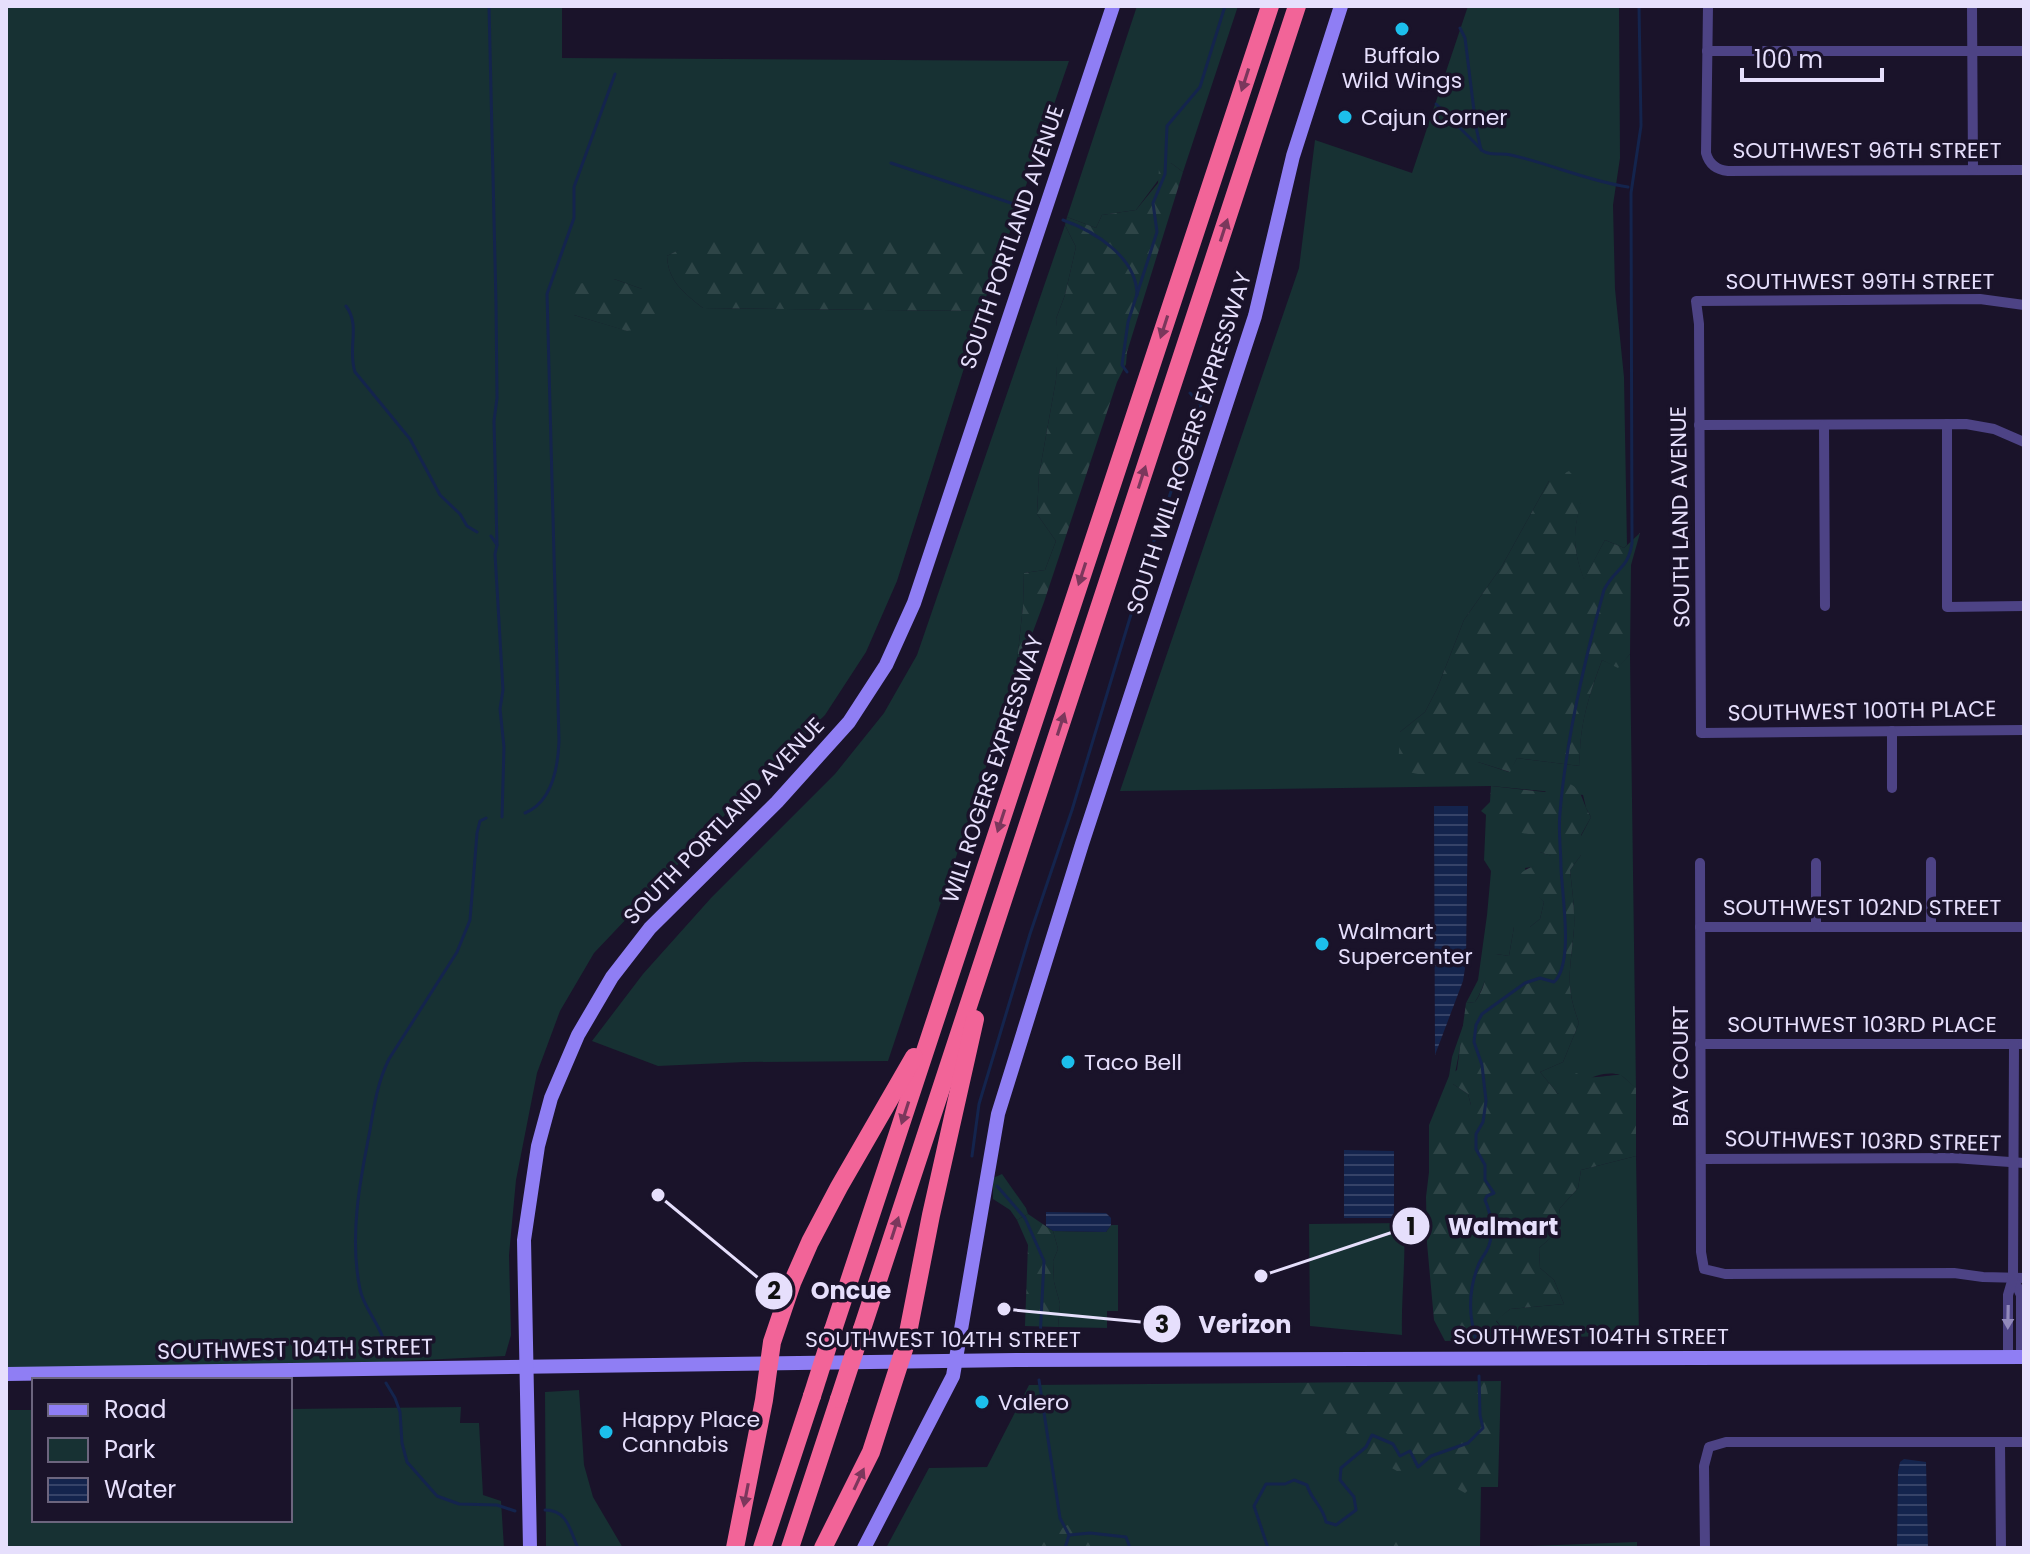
<svg xmlns="http://www.w3.org/2000/svg" width="2030" height="1554" font-family="Poppins,sans-serif">
  <defs>
    <pattern id="forest-firs" width="22" height="20" patternUnits="userSpaceOnUse" patternTransform="scale(2)"><rect width="22" height="20" fill="#173133"/><path d="M5 1l3.5 6h-7zM16 11l3.5 6h-7z" fill="#2e4547"/></pattern>
    <pattern id="water-rules" width="6" height="5" patternUnits="userSpaceOnUse" patternTransform="scale(2)"><rect width="6" height="5" fill="#14244d"/><path d="M0 2.5h6" fill="none" stroke="#364368"/></pattern>
  </defs>
  <rect width="100%" height="100%" fill="#1a132a"/>
  <g fill="#173133" fill-rule="evenodd">
    <path d="M6,6H562V58L1069,61L1003,252L679,250L667,256C668,281 684,293 703,308L982,311L897,581L866,652L825,715L742,797L594,953L560,1011L537,1073L516,1180L509,1255L511,1335L505,1356L300,1366L6,1368ZM614,279L642,289L628,331L574,315Z"/>
    <polygon points="1137,6 1238,6 1183,172 1171,163 1136,210 1102,215 1096,228 1067,217"/>
    <path d="M1468,6H1619L1620,158L1613,205L1615,289L1624,377L1627,545L1624,548L1605,540L1584,580C1570,542 1574,527 1584,489L1549,481L1502,566L1464,620L1437,689L1425,712L1400,732L1447,768L1478,762L1509,772L1517,758L1580,766C1578,728 1589,695 1602,660L1618,667L1630,654L1636,1088C1631,1085 1625,1077 1620,1075C1601,1068 1574,1086 1558,1094L1540,1072L1563,1062L1579,1023C1564,983 1571,968 1574,928C1575,909 1572,889 1570,870L1581,855V836L1591,817L1586,808L1583,795L1491,786L1120,791L1299,268L1315,140L1412,173Z"/>
    <polygon points="1065,225 1076,247 1065,295 1056,319 1059,340 1056,380 1039,475 1037,514 1056,541 1045,570 1024,573 1023,606 1015,680 888,1061 745,1062 658,1066 592,1041 643,974 711,898 835,774 884,713 917,655"/>
    <path d="M1486,814L1528,834L1540,852L1552,856L1540,866L1525,868L1532,888L1544,902L1540,919L1530,927H1514L1509,956L1496,954C1487,970 1485,987 1475,1002L1466,1003L1478,980L1487,915L1491,871L1484,860Z"/>
    <polygon points="1466,1017 1453,1084 1468,1094 1471,1105 1429,1174 1429,1125 1449,1076 1452,1057"/>
    <polygon points="1636,1156 1639,1335 1510,1339 1496,1320 1510,1309 1564,1304 1554,1280 1540,1268 1539,1248 1556,1233 1560,1208 1578,1188 1581,1170"/>
    <polygon points="1002,1174 1026,1208 1028,1214 1017,1220 1010,1210 993,1199 993,1178"/>
    <path d="M1404,1223C1406,1261 1401,1297 1402,1335L1310,1326L1309,1224Z"/>
    <polygon points="1111,1225 1118,1225 1118,1311 1107,1311 1107,1328 1058,1327 1060,1304 1054,1282 1053,1261 1058,1249 1053,1231 1106,1232"/>
    <polygon points="1501,1381 1498,1487 1481,1487 1480,1548 1637,1542 1637,1548 886,1548 929,1468 987,1467 1029,1385"/>
    <polygon points="579,1390 584,1465 593,1497 623,1548 546,1548 545,1392"/>
    <polygon points="461,1407 460,1423 479,1423 483,1495 501,1501 504,1548 6,1548 6,1410 34,1410 34,1520 290,1520 290,1409"/>
  </g>
  <g fill="url(#forest-firs)">
    <polygon points="1171,163 1183,172 1127,352 1126,364 1117,382 1044,602 1015,680 1023,606 1024,573 1045,570 1056,541 1037,514 1039,475 1056,380 1058,340 1056,319 1065,295 1076,247 1065,225 1067,217 1096,228 1102,215 1136,210 1158,183 1159,168"/>
    <path d="M1004,235L982,311L703,308C684,293 668,281 667,256L705,236Z"/>
    <polygon points="614,279 642,289 654,287 673,311 653,327 627,331 574,315 570,299 576,284"/>
    <path d="M1569,471L1585,489C1574,526 1570,542 1584,579L1605,540L1624,548L1640,533L1631,565L1630,654L1618,668L1602,660C1589,695 1578,729 1580,766L1517,758L1510,772L1478,762L1464,781L1447,768L1428,776L1398,770L1400,732L1425,712L1437,689L1464,620L1502,566L1549,481Z"/>
    <path d="M1557,780C1585,785 1579,798 1591,817L1581,835V855L1570,870C1572,889 1575,909 1574,928C1571,968 1564,983 1579,1023L1563,1062L1540,1072L1558,1094L1576,1073C1593,1081 1602,1075 1621,1075L1636,1088V1156L1581,1170L1578,1188L1560,1208L1556,1233L1539,1248L1540,1268L1554,1280L1564,1304L1510,1309L1496,1321L1510,1339L1445,1341L1434,1320L1427,1243L1426,1197L1435,1123L1455,1108L1471,1105L1468,1094L1453,1084L1449,1076L1457,1070L1466,1003L1475,1002C1485,987 1489,974 1482,957L1496,954L1509,956L1514,927L1522,921L1530,927L1540,919L1544,902L1518,876C1527,866 1540,866 1551,856L1540,852L1526,858L1524,848L1528,834L1506,830L1481,811L1490,802L1491,786L1545,792Z"/>
    <polygon points="1028,1214 1053,1231 1058,1249 1053,1261 1054,1282 1060,1304 1058,1327 1025,1326 1028,1245 1017,1220"/>
    <polygon points="1485,1382 1494,1419 1494,1478 1478,1482 1465,1493 1424,1470 1397,1471 1353,1446 1349,1435 1312,1410 1297,1389 1284,1383"/>
    <polygon points="1075,1521 1092,1548 1029,1548 1031,1545"/>
    <polygon points="1389,1530 1414,1540 1421,1548 1381,1548"/>
  </g>
  <g fill="url(#water-rules)">
    <polygon points="1434,806 1468,806 1466,962 1463,981 1435,1055"/>
    <polygon points="1344,1150 1394,1151 1394,1218 1344,1218"/>
    <polygon points="1046,1212 1106,1213 1111,1218 1111,1225 1106,1232 1053,1231 1046,1226"/>
    <polygon points="1904,1459 1926,1462 1928,1548 1897,1548 1898,1472 1900,1462"/>
  </g>
  <g fill="none" stroke-linecap="round" stroke-linejoin="round">
    <g stroke="#14244d" stroke-width="3">
      <polyline points="489,6 496,304 497,398 494,421 497,545"/>
      <path d="M1460,28L1465,38L1476,127L1481,150C1492,157 1500,152 1511,155C1551,164 1588,181 1628,187"/>
      <polyline points="1436,104 1481,149"/>
      <polyline points="891,163 1020,206"/>
      <path d="M1063,220C1094,231 1137,257 1137,295"/>
      <path d="M346,306C361,326 347,348 355,372L410,439L440,495L460,514L467,526L477,532"/>
      <polyline points="1127,372 1122,365 1128,322 1157,232 1153,203 1165,174 1167,126 1200,87 1225,6"/>
      <polyline points="491,536 497,545 495,554 503,690 500,709 504,747 502,817"/>
      <path d="M525,813C552,802 558,768 559,741L547,294L574,218V187L615,74"/>
      <polyline points="972,1156 979,1104 1030,934 1072,810 1148,558 1201,405 1190,393"/>
      <polyline points="997,1186 1025,1218 1044,1261 1040,1339"/>
      <path d="M383,1338C377,1321 363,1306 360,1289C349,1237 360,1180 370,1130C374,1105 378,1081 389,1059L457,952L470,920L477,833L480,821L486,818"/>
      <path d="M1477,1342C1468,1316 1468,1292 1478,1266C1480,1260 1484,1256 1487,1250C1495,1235 1491,1214 1485,1200L1487,1196L1494,1193L1485,1180V1165L1476,1149V1134L1483,1122L1486,1101L1482,1065L1474,1042L1476,1025L1482,1014L1525,983L1540,978L1554,982C1574,964 1562,895 1561,868C1561,850 1558,831 1560,813C1566,739 1584,662 1604,590C1615,568 1628,570 1632,543L1631,193L1641,126L1639,6"/>
      <polyline points="384,1349 384,1355"/>
      <polyline points="1039,1380 1060,1518 1069,1535 1065,1548"/>
      <polyline points="386,1383 395,1398 400,1412 402,1443 407,1462 437,1496 459,1504 497,1505 515,1511"/>
      <path d="M545,1510C568,1510 570,1531 578,1548"/>
      <polyline points="1069,1535 1090,1533 1126,1537 1130,1548"/>
      <path d="M1268,1548L1254,1506L1266,1484H1285L1294,1480L1307,1485C1311,1500 1323,1506 1326,1522L1336,1525L1356,1510L1354,1497L1340,1480L1341,1468L1366,1447L1372,1435L1393,1444L1400,1456L1410,1451L1418,1467L1431,1456L1468,1443L1483,1428L1480,1415L1479,1376"/>
    </g>
    <g stroke="#4d4385" stroke-width="10">
      <path d="M1708,6L1706,153C1709,164 1717,170 1728,171L2024,170"/>
      <polyline points="1972,6 1973,170"/>
      <polyline points="1707,51 2024,51"/>
      <polyline points="2024,305 1980,299 1696,301 1699,324 1701,733 2024,730"/>
      <polyline points="1947,424 1947,607 2024,606"/>
      <polyline points="1699,425 1966,424 1994,429 2024,442"/>
      <polyline points="1824,425 1825,606"/>
      <polyline points="1892,731 1892,788"/>
      <polyline points="1931,862 1931,927"/>
      <polyline points="1700,863 1701,1252 1704,1269 1725,1274 1954,1273 1983,1277 2024,1278"/>
      <polyline points="1700,927 2024,927"/>
      <polyline points="1816,927 1816,863"/>
      <polyline points="1700,1044 2024,1044"/>
      <polyline points="1701,1159 1954,1158 2024,1163"/>
      <polyline points="2013,1278 2021,1295 2021,1357"/>
      <polyline points="2008,1357 2008,1295 2013,1278 2014,1044"/>
      <polyline points="2000,1442 2001,1548"/>
      <polyline points="1705,1548 1704,1466 1709,1447 1726,1442 2024,1442"/>
    </g>
    <g stroke="#8f7ef4" stroke-width="14">
      <polyline points="6,1374 1016,1360 2024,1357"/>
      <polyline points="530,1548 524,1240 538,1146 551,1098 578,1035 612,977 650,928 777,802 849,722 886,665 914,603 1113,6"/>
      <polyline points="864,1548 953,1376 998,1114 1082,844 1255,316 1293,156 1341,6"/>
    </g>
    <g stroke="#f26498" stroke-width="18">
      <polyline points="862,1329 1297,6"/>
      <polyline points="833,1330 1270,6"/>
      <polyline points="735,1548 764,1400 772,1342 792,1283 810,1242 839,1187 914,1057"/>
      <polyline points="762,1548 812,1396"/>
      <polyline points="790,1548 839,1399"/>
      <polyline points="823,1548 871,1452 906,1343 931,1215 975,1019"/>
    </g>
    <g stroke="#f26498" stroke-width="18">
      <polyline points="812,1396 833,1330"/>
      <polyline points="839,1399 862,1329"/>
    </g>
  </g>
  <defs><path id="oneway-solid" d="M-6-.8H1V-3.2L6.5 0L1 3.2V.8H-6Z" transform="scale(2)"/></defs>
  <g fill="#7b375c">
    <use href="#oneway-solid" transform="translate(1245 80) rotate(108)"/>
    <use href="#oneway-solid" transform="translate(1224 230) rotate(-72)"/>
    <use href="#oneway-solid" transform="translate(1164 327) rotate(108)"/>
    <use href="#oneway-solid" transform="translate(1142 477) rotate(-72)"/>
    <use href="#oneway-solid" transform="translate(1082 574) rotate(108)"/>
    <use href="#oneway-solid" transform="translate(1061 724) rotate(-72)"/>
    <use href="#oneway-solid" transform="translate(1001 821) rotate(108)"/>
    <use href="#oneway-solid" transform="translate(905 1113) rotate(108)"/>
    <use href="#oneway-solid" transform="translate(895 1228) rotate(-72)"/>
    <use href="#oneway-solid" transform="translate(859 1479) rotate(-65)"/>
    <use href="#oneway-solid" transform="translate(746 1495) rotate(101)"/>
  </g>
  <use fill="#9289bb" href="#oneway-solid" transform="translate(2008 1317) rotate(91)"/>
  <g fill="#1cbfec" stroke="#1a132a" stroke-width="3">
    <circle cx="1402" cy="29" r="8"/>
    <circle cx="1345" cy="117" r="8"/>
    <circle cx="1322" cy="944" r="8"/>
    <circle cx="1068" cy="1062" r="8"/>
    <circle cx="982" cy="1402" r="8"/>
    <circle cx="606" cy="1432" r="8"/>
  </g>
  <g text-anchor="middle" dominant-baseline="central" stroke-width="7" stroke-linejoin="round" paint-order="stroke">
    <g font-size="22" fill="#e6dffc" stroke="#1a132a" text-anchor="start">
      <text x="1402" y="55" text-anchor="middle">Buffalo<tspan x="1402" dy="25">Wild Wings</tspan></text>
      <text x="1361" y="117">Cajun Corner</text>
      <text x="1338" y="931">Walmart<tspan x="1338" dy="25">Supercenter</tspan></text>
      <text x="1084" y="1062">Taco Bell</text>
      <text x="998" y="1402">Valero</text>
      <text x="622" y="1419">Happy Place<tspan x="622" dy="25">Cannabis</tspan></text>
    </g>
    <g font-size="22" fill="#e6dffc" stroke="#1a132a">
      <text x="1867" y="150">SOUTHWEST 96TH STREET</text>
      <text transform="translate(1012 237) rotate(-71)">SOUTH PORTLAND AVENUE</text>
      <text x="1860" y="281">SOUTHWEST 99TH STREET</text>
      <text transform="translate(1189 443) rotate(-72)">SOUTH WILL ROGERS EXPRESSWAY</text>
      <text transform="translate(1680 517) rotate(-91)">SOUTH LAND AVENUE</text>
      <text transform="translate(1862 711) rotate(-1)">SOUTHWEST 100TH PLACE</text>
      <text transform="translate(993 769) rotate(-72)">WILL ROGERS EXPRESSWAY</text>
      <text transform="translate(724 821) rotate(-46)">SOUTH PORTLAND AVENUE</text>
      <text x="1862" y="907">SOUTHWEST 102ND STREET</text>
      <text x="1862" y="1024">SOUTHWEST 103RD PLACE</text>
      <text transform="translate(1680 1066) rotate(-90)">BAY COURT</text>
      <text transform="translate(1863 1141) rotate(1)">SOUTHWEST 103RD STREET</text>
      <text x="1591" y="1336">SOUTHWEST 104TH STREET</text>
      <text x="943" y="1339">SOUTHWEST 104TH STREET</text>
      <text transform="translate(295 1349) rotate(-1)">SOUTHWEST 104TH STREET</text>
    </g>
  </g>
  <path fill="none" stroke="#e6dffc" stroke-width="3" d="M1261 1276L1411 1226M658 1195L774 1291M1004 1309L1162 1324"/>
  <g fill="#e6dffc" stroke="#1a132a" stroke-width="3">
    <circle cx="1261" cy="1276" r="8"/>
    <circle cx="658" cy="1195" r="8"/>
    <circle cx="1004" cy="1309" r="8"/>
    <circle cx="1411" cy="1226" r="20"/>
    <circle cx="774" cy="1291" r="20"/>
    <circle cx="1162" cy="1324" r="20"/>
  </g>
  <g font-size="24" text-anchor="middle" font-weight="bold" fill="#111">
    <text x="1411" y="1235">1</text>
    <text x="774" y="1299">2</text>
    <text x="1162" y="1333">3</text>
  </g>
  <g font-size="24" text-anchor="middle" font-weight="bold" fill="#e6dffc" stroke="#1a132a" stroke-width="7" stroke-linejoin="round" paint-order="stroke">
    <text x="1503" y="1235">Walmart</text>
    <text x="851" y="1299">Oncue</text>
    <text x="1245" y="1333">Verizon</text>
  </g>
  <rect width="2030" height="1554" fill="none" stroke="#e6dffc" stroke-width="16"/>
  <rect x="32" y="1378" width="260" height="144" fill="#1a132a" stroke="#6c657e" stroke-width="2"/>
  <rect x="48" y="1404" width="40" height="12" fill="#8f7ef4" stroke="#6c657e" stroke-width="2"/>
  <text x="104" y="1418" font-size="24" fill="#e6dffc">Road</text>
  <rect x="48" y="1438" width="40" height="24" fill="#173133" stroke="#6c657e" stroke-width="2"/>
  <text x="104" y="1458" font-size="24" fill="#e6dffc">Park</text>
  <rect x="48" y="1478" width="40" height="24" fill="url(#water-rules)" stroke="#6c657e" stroke-width="2"/>
  <text x="104" y="1498" font-size="24" fill="#e6dffc">Water</text>
  <path d="M1742 68v12h140v-12" fill="none" stroke="#e6dffc" stroke-width="4"/>
  <text x="1754" y="68" font-size="24" fill="#e6dffc" stroke="#1a132a" stroke-width="6" paint-order="stroke">100 m</text>
</svg>
